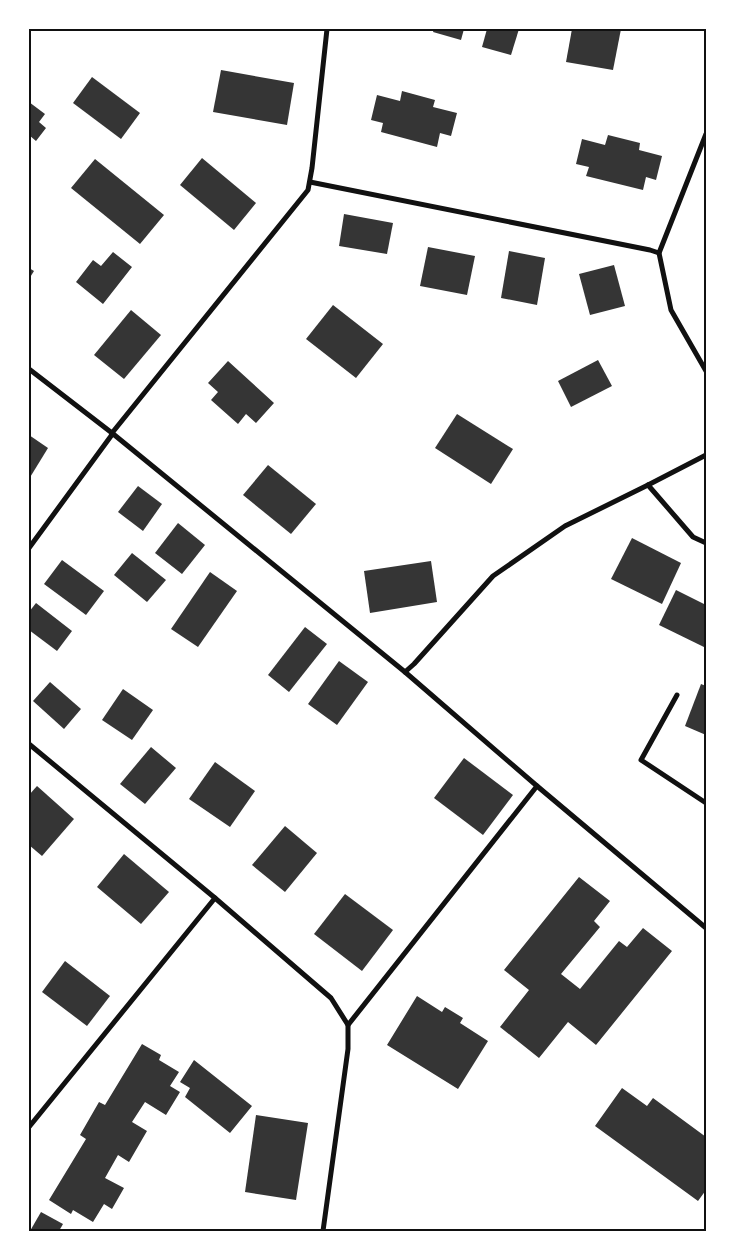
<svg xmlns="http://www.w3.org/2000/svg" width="735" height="1260" font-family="Manrope,sans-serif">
  <rect width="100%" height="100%" fill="#fff"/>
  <g fill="#353535">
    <polygon points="434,29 464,29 461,40 433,32"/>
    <polygon points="487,29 519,29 511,55 482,47"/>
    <polygon points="572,29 621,29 613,70 566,62"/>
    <polygon points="221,70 294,83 287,125 213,112"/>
    <polygon points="92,77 140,113 121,139 73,103"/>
    <polygon points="402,91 435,100 433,107 457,113 451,136 440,133 437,147 381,132 383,123 371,120 377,95 400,101"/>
    <polygon points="29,102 45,114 39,122 46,128 36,141 29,135"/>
    <polygon points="608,135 640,143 639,150 662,156 656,180 646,177 643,190 586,176 589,167 576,164 582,139 605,145"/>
    <polygon points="202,158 256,203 234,230 180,185"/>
    <polygon points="95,159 164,215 140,244 71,188"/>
    <polygon points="344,214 393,223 387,254 339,246"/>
    <polygon points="428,247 475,256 467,295 420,286"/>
    <polygon points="509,251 545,258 537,305 501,298"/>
    <polygon points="113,252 132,267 103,304 76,282 93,260 101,266"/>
    <polygon points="614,265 625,306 590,315 579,274"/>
    <polygon points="29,268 34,271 29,279"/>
    <polygon points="333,305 383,344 356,378 306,339"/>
    <polygon points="131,310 161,335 124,379 94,355"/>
    <polygon points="598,360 612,386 571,407 558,381"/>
    <polygon points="228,361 274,403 256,423 246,414 238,424 211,400 218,392 208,383"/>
    <polygon points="457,414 513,449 491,484 435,448"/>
    <polygon points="29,435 48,448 29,479"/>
    <polygon points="268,465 316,504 291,534 243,495"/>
    <polygon points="138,486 162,504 143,531 118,512"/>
    <polygon points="178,523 205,545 182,574 155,553"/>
    <polygon points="632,538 681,563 662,604 611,579"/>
    <polygon points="132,553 166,580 147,602 114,575"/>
    <polygon points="62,560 104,591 86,615 44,584"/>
    <polygon points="431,561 437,602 370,613 364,571"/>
    <polygon points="210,572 237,591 198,647 171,629"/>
    <polygon points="676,590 706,605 706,648 659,625"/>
    <polygon points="36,603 72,631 57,651 29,630 29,612"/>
    <polygon points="305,627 327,644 289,692 268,675"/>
    <polygon points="339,661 368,682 337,725 308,704"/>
    <polygon points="50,682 81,709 64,729 33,701"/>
    <polygon points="701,684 706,686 706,735 685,726"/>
    <polygon points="123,689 153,710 132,740 102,720"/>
    <polygon points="151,747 176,768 145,804 120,784"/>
    <polygon points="464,758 513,795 483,835 434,798"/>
    <polygon points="215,762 255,791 230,827 189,799"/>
    <polygon points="37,786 74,819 42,856 29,845 29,795"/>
    <polygon points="285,826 317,853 285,892 252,865"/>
    <polygon points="124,854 169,892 141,924 97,887"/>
    <polygon points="579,877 610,901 594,921 600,927 561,974 580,989 619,941 627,947 643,928 672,951 596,1045 568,1022 539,1058 500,1027 529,990 504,970"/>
    <polygon points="345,894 393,930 362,971 314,934"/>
    <polygon points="65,961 110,996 87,1026 42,992"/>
    <polygon points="417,996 442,1012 445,1007 463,1018 460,1023 488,1041 458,1089 387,1045"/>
    <polygon points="142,1044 161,1055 159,1060 179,1072 170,1086 180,1092 166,1115 145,1102 132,1122 147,1131 129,1162 118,1155 105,1178 124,1188 112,1209 104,1204 93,1222 73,1210 71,1214 49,1200 86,1139 80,1135 99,1102 105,1105"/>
    <polygon points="194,1060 252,1106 230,1133 185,1097 190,1088 180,1082"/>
    <polygon points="622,1088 647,1106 653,1098 706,1137 706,1190 698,1201 595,1126"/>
    <polygon points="256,1115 308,1123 296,1200 245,1192"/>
    <polygon points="41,1212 63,1224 59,1231 30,1231"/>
  </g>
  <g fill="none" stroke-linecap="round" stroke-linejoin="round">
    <g stroke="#111" stroke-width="5">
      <polyline points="706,134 659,253 671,310 706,371"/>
      <polyline points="310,182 650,250 659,253"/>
      <polyline points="29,369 112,433 405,672 537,786 706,928"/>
      <polyline points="648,485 693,537 706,543"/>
      <polyline points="29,548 111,436 112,433 308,190 312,168 327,29"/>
      <polyline points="405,672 414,664 493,576 565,526 648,485 706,455"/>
      <polyline points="677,695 641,760 706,803"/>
      <polyline points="29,744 215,898 331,998 348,1025"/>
      <polyline points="29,1127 215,898"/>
      <polyline points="323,1231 348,1049 348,1025 537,786"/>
    </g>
  </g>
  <rect width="735" height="1260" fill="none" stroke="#ffffff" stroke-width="60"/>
  <rect x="30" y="30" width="675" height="1200" fill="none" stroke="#111" stroke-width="2"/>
</svg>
